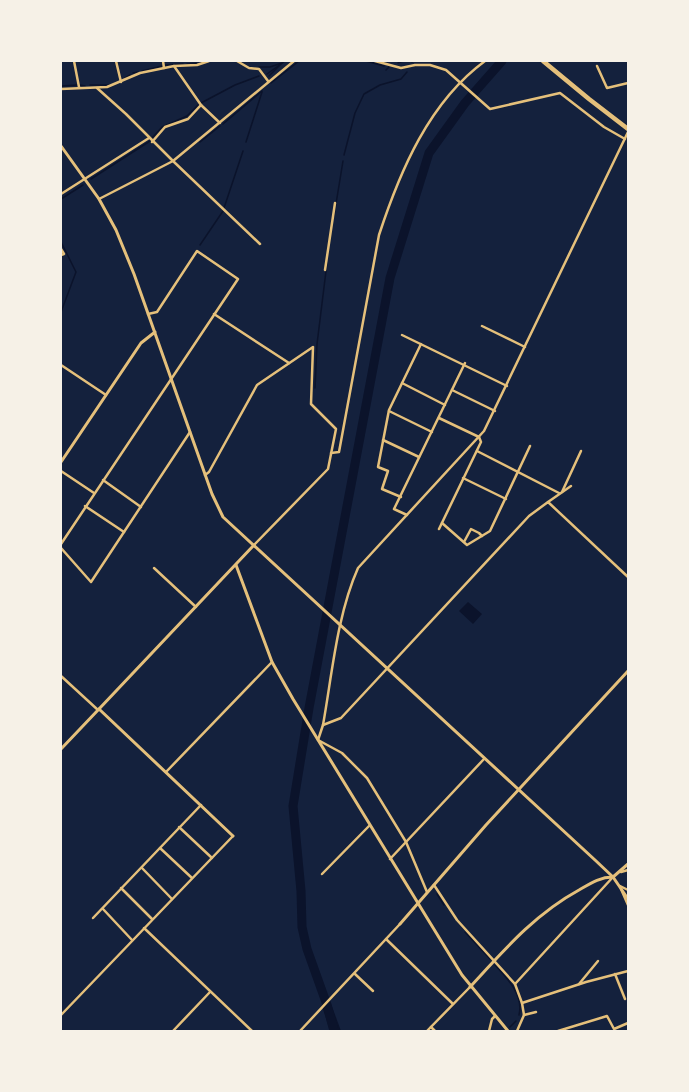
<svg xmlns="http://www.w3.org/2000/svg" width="689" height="1092" font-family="'Exo 2',sans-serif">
  <rect width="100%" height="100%" fill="#14213d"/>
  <g fill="#0b132b">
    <polygon points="468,602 482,614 473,624 459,611"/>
    <polygon points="330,1001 341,1031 330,1031 323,1009"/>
  </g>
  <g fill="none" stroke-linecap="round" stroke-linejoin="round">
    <g stroke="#0b132b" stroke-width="1.5">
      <polyline points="366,61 384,66"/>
      <polyline points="201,62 204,61"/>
      <polyline points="412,62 412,61"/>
      <polyline points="398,63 403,61"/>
      <polyline points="187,64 197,63"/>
      <polyline points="165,65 183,64"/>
      <polyline points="259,67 270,67 282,63"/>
      <polyline points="386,70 389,67"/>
      <polyline points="142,71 162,66"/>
      <polyline points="133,73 138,72"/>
      <polyline points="267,74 285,61"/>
      <polyline points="269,76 281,64"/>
      <polyline points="125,78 130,75"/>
      <polyline points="271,83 299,61"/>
      <polyline points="80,85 85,86"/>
      <polyline points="90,85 110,85"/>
      <polyline points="61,86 77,85"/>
      <polyline points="201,103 235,85 259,76"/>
      <polyline points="223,124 262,91"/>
      <polyline points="152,138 162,127 187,116 198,105"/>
      <polyline points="200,142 220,126"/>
      <polyline points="246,142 262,92"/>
      <polyline points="344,155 355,113 364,94 380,85 401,79 407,72"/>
      <polyline points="91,179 150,141"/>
      <polyline points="61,199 83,185"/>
      <polyline points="224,208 243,151"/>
      <polyline points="334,216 343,161"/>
      <polyline points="61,242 76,272 61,312"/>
      <polyline points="200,245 223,211"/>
      <polyline points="315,388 317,344 327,263"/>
      <polyline points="437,894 444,905"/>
      <polyline points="465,932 490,959"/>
      <path d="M495,965C507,978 524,995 519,1015"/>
      <polyline points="510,1027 516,1021"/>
    </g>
    <polyline stroke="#0b132b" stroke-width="9" points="334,1031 327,1005 307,949 302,927 301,891 293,806 309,708 390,278 429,153 465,103 502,61"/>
    <g stroke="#e5c07b" stroke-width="2.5">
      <polyline points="74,61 79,87"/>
      <polyline points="116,61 121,82"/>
      <polyline points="163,61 164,68"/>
      <polyline points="237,61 249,68 259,69 268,81"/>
      <polyline points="375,61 401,68 415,65 430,65 446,70 490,109 560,93 604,127 625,139"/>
      <polyline points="174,66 201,105 220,123"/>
      <polyline points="597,66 607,88 628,83"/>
      <polyline points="97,88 126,114 173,161 260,244"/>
      <polyline points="61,89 107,87 140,73 174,66 197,65 209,61"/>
      <polyline points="152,142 165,127 188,119 201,105"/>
      <polyline points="61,194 149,138"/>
      <polyline points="99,199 173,161 294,61"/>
      <polyline points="61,249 64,254 61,255"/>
      <polyline points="325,270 335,203"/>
      <polyline points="214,314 289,363"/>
      <polyline points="482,326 525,347"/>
      <polyline points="402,335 507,386"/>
      <polyline points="61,365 106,395"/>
      <polyline points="402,383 445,405"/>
      <polyline points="452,390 495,411"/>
      <polyline points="389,411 432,432"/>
      <polyline points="439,418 479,437 481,442 439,529"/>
      <polyline points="383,440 419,457"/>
      <polyline points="477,451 559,493"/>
      <path d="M331,453L339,452L379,235C400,171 429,102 485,61"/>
      <polyline points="61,471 94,493"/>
      <polyline points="205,475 209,472 257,385 313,347 311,404 336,429 328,469 254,545"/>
      <polyline points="463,478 506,499"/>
      <polyline points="103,480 141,507"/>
      <polyline points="562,492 581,451"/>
      <polyline points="401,497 382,489 388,471 378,467 389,410 421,344"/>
      <polyline points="548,502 571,486"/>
      <polyline points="85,506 124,532"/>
      <polyline points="407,515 394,509 465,363"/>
      <polyline points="442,523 467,545 490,531 530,446"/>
      <polyline points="464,542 471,529 479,533 482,536"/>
      <polyline points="61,544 238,279 197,251 157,312 148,314"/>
      <polyline points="61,548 91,582 190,432"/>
      <polyline points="154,568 196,607"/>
      <polyline points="61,676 98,710"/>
      <polyline points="323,725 341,718 529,516 548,502 628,577"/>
      <polyline points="166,772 272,662"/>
      <polyline points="179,827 212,858"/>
      <polyline points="160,848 192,878"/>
      <polyline points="390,859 484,759"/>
      <polyline points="142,868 172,899"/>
      <polyline points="621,872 628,870"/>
      <polyline points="322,874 369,826"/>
      <polyline points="434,885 457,920 515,984 522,1003 524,1015 517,1031"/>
      <polyline points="620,886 628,890"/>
      <polyline points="121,888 152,919"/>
      <polyline points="621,889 628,905"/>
      <path d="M427,892L406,842L367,778L342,753L318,740L323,725C332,675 337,615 358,568L484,431L628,132"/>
      <polyline points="103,909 132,940"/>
      <polyline points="93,918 201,805"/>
      <polyline points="144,928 252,1031"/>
      <polyline points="386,939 453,1004"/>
      <polyline points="355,974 373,991"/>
      <polyline points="615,974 625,999"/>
      <polyline points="515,984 613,877"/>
      <polyline points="579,984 598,961"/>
      <polyline points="522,1003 586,982 628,971"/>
      <polyline points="61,1015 233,836"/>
      <polyline points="524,1015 536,1012"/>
      <polyline points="431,1027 435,1031"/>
      <polyline points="173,1031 210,992"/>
      <polyline points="300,1031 400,924"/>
      <polyline points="427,1031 470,987"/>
      <polyline points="489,1031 492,1019 495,1016"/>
      <polyline points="558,1031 607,1016 614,1029 628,1023"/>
    </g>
    <g stroke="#e5c07b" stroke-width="3">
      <polyline points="61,146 99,199 116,230 134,274 212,494 223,517 595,860 613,877 628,899"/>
      <polyline points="61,462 141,343 155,332"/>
      <polyline points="236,565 272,662 293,699 462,975 508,1031"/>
      <polyline points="99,709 254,545"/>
      <polyline points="61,749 99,709 233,836"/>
      <polyline points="400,924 486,825 628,671"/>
      <path d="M470,987C504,950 535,914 579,890C591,883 600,877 613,877L628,864"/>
    </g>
    <polyline stroke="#e5c07b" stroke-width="4.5" points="543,61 589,99 628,129"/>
  </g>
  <rect width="689" height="1092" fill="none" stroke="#f6f1e7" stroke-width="124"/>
</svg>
